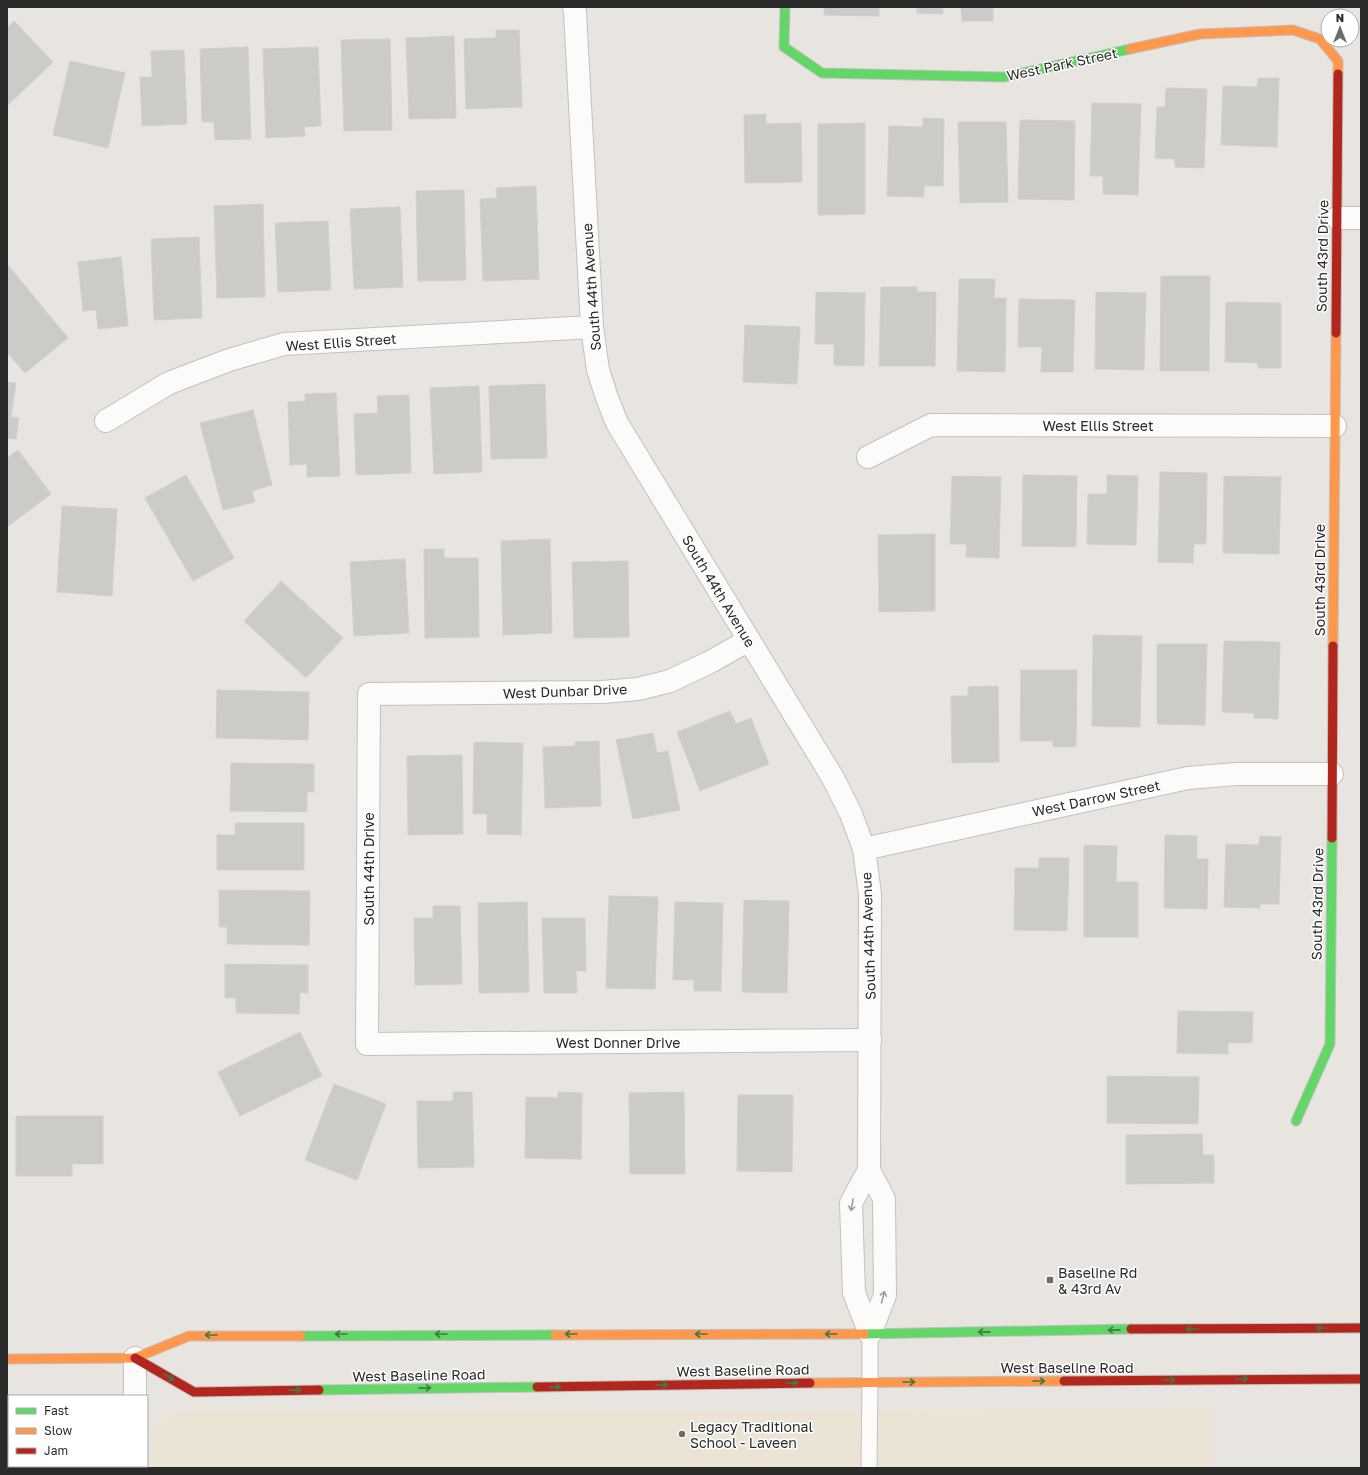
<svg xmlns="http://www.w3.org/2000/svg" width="1368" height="1475" font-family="'Golos Text',sans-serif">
  <rect width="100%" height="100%" fill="#e8e5e0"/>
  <polygon fill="#ebe4d5" points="1211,1406 1211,1468 152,1468 152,1441 156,1426 165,1416 180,1412 868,1411"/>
  <polygon fill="#c9e3ba" points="9,1441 9,1466 95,1466 95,1468 7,1468 7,1442"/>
  <g fill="#cdcbc7" stroke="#d3d0cc">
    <polygon points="824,7 879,7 879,16 824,15"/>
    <polygon points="917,7 943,7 943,14 917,13"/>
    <polygon points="961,7 993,7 993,21 962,21"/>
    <polygon points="14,21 53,62 7,106 7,28"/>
    <polygon points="496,30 519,30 522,107 466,109 464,39 496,38"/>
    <polygon points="454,36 456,118 409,119 406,38"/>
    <polygon points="390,39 392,130 344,131 341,40"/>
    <polygon points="248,47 251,139 215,140 214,122 202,122 200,49"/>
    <polygon points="318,47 321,126 304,127 305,136 266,138 263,49"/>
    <polygon points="184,50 187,124 142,126 140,77 152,77 151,51"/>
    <polygon points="70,61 125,73 108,148 53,135"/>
    <polygon points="1258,78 1279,78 1277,147 1221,145 1223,86 1257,87"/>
    <polygon points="1166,88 1207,89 1204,168 1175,167 1175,159 1155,158 1157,107 1165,107"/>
    <polygon points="1092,103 1141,104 1138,195 1103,194 1103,176 1090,176"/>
    <polygon points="766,114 766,124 801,123 802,182 745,183 744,115"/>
    <polygon points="923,118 944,119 943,186 924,186 924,197 887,196 889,126 923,127"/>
    <polygon points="1020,120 1075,121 1074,200 1018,199"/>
    <polygon points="958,122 1006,122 1008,202 960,203"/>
    <polygon points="865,123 865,214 818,215 818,124"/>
    <polygon points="536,186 539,279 483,281 480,199 497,198 496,188"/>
    <polygon points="464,190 466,280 418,281 416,191"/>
    <polygon points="263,204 265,297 217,298 214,206"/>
    <polygon points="400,207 403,287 354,289 350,209"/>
    <polygon points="328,221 331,290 278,292 275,223"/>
    <polygon points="199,237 202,318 154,320 151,239"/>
    <polygon points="121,257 128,326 98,329 96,310 83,311 78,262"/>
    <polygon points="7,264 68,338 25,373 7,352"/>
    <polygon points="1161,276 1210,276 1209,371 1160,371"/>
    <polygon points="959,279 995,279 994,298 1006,298 1005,372 957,371"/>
    <polygon points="881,287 917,287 917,292 936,292 935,366 879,366"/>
    <polygon points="816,292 865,293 864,366 834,365 834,344 815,344"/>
    <polygon points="1096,292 1146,293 1144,370 1095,369"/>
    <polygon points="1019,299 1075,300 1073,372 1041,372 1042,347 1018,347"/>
    <polygon points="1226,302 1281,303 1281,368 1258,368 1258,363 1225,362"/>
    <polygon points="745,325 800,327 797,384 743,382"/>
    <polygon points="7,382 16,383 11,417 19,418 16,439 7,438"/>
    <polygon points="545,384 547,458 491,459 489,386"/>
    <polygon points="479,386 482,472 434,474 430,388"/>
    <polygon points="336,393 340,476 307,477 307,464 290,465 288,402 305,401 305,394"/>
    <polygon points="409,395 411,473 356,475 354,414 378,413 377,396"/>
    <polygon points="253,410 272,485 252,491 255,502 223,510 200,423"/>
    <polygon points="18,450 51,494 7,527 7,458"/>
    <polygon points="1160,472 1207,473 1206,544 1194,544 1193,563 1158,562"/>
    <polygon points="186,475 234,558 193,581 145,498"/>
    <polygon points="1023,475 1077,476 1076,547 1022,546"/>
    <polygon points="1107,475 1138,476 1136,545 1087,544 1088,494 1107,494"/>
    <polygon points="952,476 1001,477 999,558 966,557 967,544 950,544"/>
    <polygon points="1224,476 1281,477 1279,554 1223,553"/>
    <polygon points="62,506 117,509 112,596 57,592"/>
    <polygon points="935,534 935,611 879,612 878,535"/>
    <polygon points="550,539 552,633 503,635 501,541"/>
    <polygon points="424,549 444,549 444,558 478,558 479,637 425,638"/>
    <polygon points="405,559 409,633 354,636 350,562"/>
    <polygon points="628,561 629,637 574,638 572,562"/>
    <polygon points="281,581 343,638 306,678 244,621"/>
    <polygon points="1093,635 1142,636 1140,727 1092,726"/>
    <polygon points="1224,641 1280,642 1278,719 1254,718 1254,713 1222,712"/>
    <polygon points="1157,644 1207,644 1205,725 1157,724"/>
    <polygon points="1021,670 1077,670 1076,747 1053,747 1053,741 1020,741"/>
    <polygon points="998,686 999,762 952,763 951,696 968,696 968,687"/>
    <polygon points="217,690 309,692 308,740 216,738"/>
    <polygon points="730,711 736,724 751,718 769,764 700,791 677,732"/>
    <polygon points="653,733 657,753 668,751 680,810 633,819 616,740"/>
    <polygon points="599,741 601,806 545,808 543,747 575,746 575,742"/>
    <polygon points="474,742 523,743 521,835 487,834 487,814 473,814"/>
    <polygon points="462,755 463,834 408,835 407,756"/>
    <polygon points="231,763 314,764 314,792 307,792 307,812 230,811"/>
    <polygon points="235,823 304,823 304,870 217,870 217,835 235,835"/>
    <polygon points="1165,835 1197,836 1197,859 1208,859 1207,909 1164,908"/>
    <polygon points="1260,836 1281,837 1279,904 1260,904 1260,908 1224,907 1226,844 1259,845"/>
    <polygon points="1084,845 1117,846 1116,882 1138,882 1138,937 1084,937"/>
    <polygon points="1039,858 1069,858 1067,931 1014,930 1015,868 1039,868"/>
    <polygon points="219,890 310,891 309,945 227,944 227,927 219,927"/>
    <polygon points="609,896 658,897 655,989 606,988"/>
    <polygon points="744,900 789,901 787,993 742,992"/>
    <polygon points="527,902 529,992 479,993 478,903"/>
    <polygon points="675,902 723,903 721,991 694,991 694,980 673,980"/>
    <polygon points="433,906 460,906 462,984 415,985 414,918 433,918"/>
    <polygon points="542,918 585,918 586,971 576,971 577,993 544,993"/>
    <polygon points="225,964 308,965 308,993 300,992 299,1014 236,1013 236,998 225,998"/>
    <polygon points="1178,1011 1253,1012 1252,1043 1228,1043 1228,1054 1177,1053"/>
    <polygon points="300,1032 322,1076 240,1116 218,1072"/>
    <polygon points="1107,1076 1199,1077 1198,1124 1107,1123"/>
    <polygon points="334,1084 386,1104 357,1180 305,1160"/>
    <polygon points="453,1092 472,1092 474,1167 418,1168 417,1101 453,1101"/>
    <polygon points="558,1092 582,1093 581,1159 525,1158 526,1097 558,1098"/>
    <polygon points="684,1092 685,1174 630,1174 629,1093"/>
    <polygon points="738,1095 793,1095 792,1172 737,1171"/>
    <polygon points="16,1116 103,1116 103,1164 72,1164 72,1176 16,1176"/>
    <polygon points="1202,1134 1203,1155 1214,1155 1214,1183 1126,1184 1126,1135"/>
  </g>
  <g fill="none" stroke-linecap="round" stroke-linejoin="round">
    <g stroke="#c2c1c1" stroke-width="17">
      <polyline id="lane" points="869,1468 870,1382 870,1334"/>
    </g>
    <g stroke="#c2c1c1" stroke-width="24">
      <g id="street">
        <polyline points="574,7 575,12 592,327 598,370 607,398 617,423 833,778 851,814 864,849 870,894 869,1170 851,1203 854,1293 870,1334"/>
        <polyline points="1337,218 1361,218"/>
        <polyline points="106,421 169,383 229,360 284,344 592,327"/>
        <polyline points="868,457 931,425 1335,426"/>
        <polyline points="749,640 710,662 670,681 638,689 602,692 369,694 367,1044 870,1040"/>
        <polyline points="864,849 1188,778 1236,774 1332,774"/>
        <polyline points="869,1170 884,1199 885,1295 870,1334"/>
        <polyline points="135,1358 135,1396"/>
        <polyline points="135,1466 135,1468"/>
      </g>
    </g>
    <g stroke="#c2c1c1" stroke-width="11">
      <g id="fast">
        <polyline points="785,7 784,47 822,73 1004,77 1130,49"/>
        <polyline points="1296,1121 1330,1044 1332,838"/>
        <polyline points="864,1334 1131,1329"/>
        <polyline points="301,1336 555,1335"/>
        <polyline points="319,1390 537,1387"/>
      </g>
    </g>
    <g stroke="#c2c1c1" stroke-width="11">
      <g id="slow">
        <polyline points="1130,49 1200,34 1293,30 1320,39 1338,61 1338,74"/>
        <polyline points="1333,646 1336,333"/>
        <polyline points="555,1335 864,1334"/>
        <polyline points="7,1359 135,1358 189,1336 301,1336"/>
        <polyline points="810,1383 1064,1381"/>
      </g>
    </g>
    <g stroke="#c2c1c1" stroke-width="11">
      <g id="jam">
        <polyline points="1336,333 1338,74"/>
        <polyline points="1332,838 1333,646"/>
        <polyline points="1131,1329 1361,1328"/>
        <polyline points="135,1358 194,1392 319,1390"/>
        <polyline points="1064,1381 1361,1379"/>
        <polyline points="537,1387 810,1383"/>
      </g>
    </g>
    <use href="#lane" stroke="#fcfbfa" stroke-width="15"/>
    <use href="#street" stroke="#fcfbfa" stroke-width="22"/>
    <use href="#fast" stroke="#63d668" stroke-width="9"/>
    <use href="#slow" stroke="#ff974d" stroke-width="9"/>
    <use href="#jam" stroke="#b3261e" stroke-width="9"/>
  </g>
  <defs><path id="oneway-shaft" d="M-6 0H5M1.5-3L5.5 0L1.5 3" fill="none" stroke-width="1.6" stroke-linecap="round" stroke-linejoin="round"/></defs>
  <g stroke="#9e9d9c">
    <use href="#oneway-shaft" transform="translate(852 1205) rotate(101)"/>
    <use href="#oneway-shaft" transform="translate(883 1297) rotate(-76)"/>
  </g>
  <g stroke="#447746">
    <use href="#oneway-shaft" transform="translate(1322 1328) rotate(180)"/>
    <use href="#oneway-shaft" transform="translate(1192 1329) rotate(180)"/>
    <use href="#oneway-shaft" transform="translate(1114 1330) rotate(179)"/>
    <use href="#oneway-shaft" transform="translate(984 1332) rotate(179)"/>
    <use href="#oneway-shaft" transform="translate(341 1334) rotate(180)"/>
    <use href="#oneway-shaft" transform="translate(441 1334) rotate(180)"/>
    <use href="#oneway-shaft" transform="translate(571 1334) rotate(180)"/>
    <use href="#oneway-shaft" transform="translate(701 1334) rotate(180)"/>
    <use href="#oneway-shaft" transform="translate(831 1334) rotate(180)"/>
    <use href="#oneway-shaft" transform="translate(211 1335) rotate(180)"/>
    <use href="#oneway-shaft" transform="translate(169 1377) rotate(30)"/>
    <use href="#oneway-shaft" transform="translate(1242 1379)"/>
    <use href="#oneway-shaft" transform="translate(1169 1380)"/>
    <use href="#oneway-shaft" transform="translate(1039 1381)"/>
    <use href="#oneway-shaft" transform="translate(909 1382)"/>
    <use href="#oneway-shaft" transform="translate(792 1383) rotate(-1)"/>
    <use href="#oneway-shaft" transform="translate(662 1385) rotate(-1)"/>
    <use href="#oneway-shaft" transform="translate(555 1387) rotate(-1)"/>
    <use href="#oneway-shaft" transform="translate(425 1388) rotate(-1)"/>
    <use href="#oneway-shaft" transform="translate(295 1390) rotate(-1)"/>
  </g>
  <g fill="#6c6b6a" stroke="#fff" stroke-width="1.5">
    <rect x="1046" y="1276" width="8" height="8" rx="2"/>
    <circle cx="682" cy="1434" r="4"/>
  </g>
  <g text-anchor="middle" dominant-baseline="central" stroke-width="3" stroke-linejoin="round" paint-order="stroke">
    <g font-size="14" fill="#2a2a2a" stroke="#fff">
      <text transform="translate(1062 64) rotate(-12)">West Park Street</text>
      <text transform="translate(1322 256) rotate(-89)">South 43rd Drive</text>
      <text transform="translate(591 287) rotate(-94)">South 44th Avenue</text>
      <text transform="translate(341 342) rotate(-4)">West Ellis Street</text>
      <text x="1098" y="425">West Ellis Street</text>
      <text transform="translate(1319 580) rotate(-90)">South 43rd Drive</text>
      <text transform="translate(719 591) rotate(59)">South 44th Avenue</text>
      <text transform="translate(565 691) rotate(-2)">West Dunbar Drive</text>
      <text transform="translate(1096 798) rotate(-12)">West Darrow Street</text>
      <text transform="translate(368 869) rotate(-90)">South 44th Drive</text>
      <text transform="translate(1317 904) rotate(-89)">South 43rd Drive</text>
      <text transform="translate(868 936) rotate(-92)">South 44th Avenue</text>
      <text x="618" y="1042">West Donner Drive</text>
      <text x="1067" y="1367">West Baseline Road</text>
      <text transform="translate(743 1370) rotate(-1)">West Baseline Road</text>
      <text transform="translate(419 1375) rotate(-1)">West Baseline Road</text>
    </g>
    <g font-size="14" fill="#2a2a2a" stroke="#fff" text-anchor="start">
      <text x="1058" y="1272">Baseline Rd<tspan x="1058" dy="16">&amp; 43rd Av</tspan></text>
      <text x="690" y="1426">Legacy Traditional<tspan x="690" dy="16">School - Laveen</tspan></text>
    </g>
  </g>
  <rect width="1368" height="1475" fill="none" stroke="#2a2a2a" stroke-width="16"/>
  <rect x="8" y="1395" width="140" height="72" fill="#ffffff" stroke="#aaaaaa"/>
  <rect x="16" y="1408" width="20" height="6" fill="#63d668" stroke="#aaaaaa"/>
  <text x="44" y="1415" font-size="12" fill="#2a2a2a">Fast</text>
  <rect x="16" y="1428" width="20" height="6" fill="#ff974d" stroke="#aaaaaa"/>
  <text x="44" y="1435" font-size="12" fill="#2a2a2a">Slow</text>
  <rect x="16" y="1448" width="20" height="6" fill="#b3261e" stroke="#aaaaaa"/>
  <text x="44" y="1455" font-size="12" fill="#2a2a2a">Jam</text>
  <g transform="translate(1340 28)"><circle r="19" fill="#ffffff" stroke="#aaaaaa"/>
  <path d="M0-3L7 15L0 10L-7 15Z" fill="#6c6b6a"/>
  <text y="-6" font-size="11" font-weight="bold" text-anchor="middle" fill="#2a2a2a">N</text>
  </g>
</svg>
